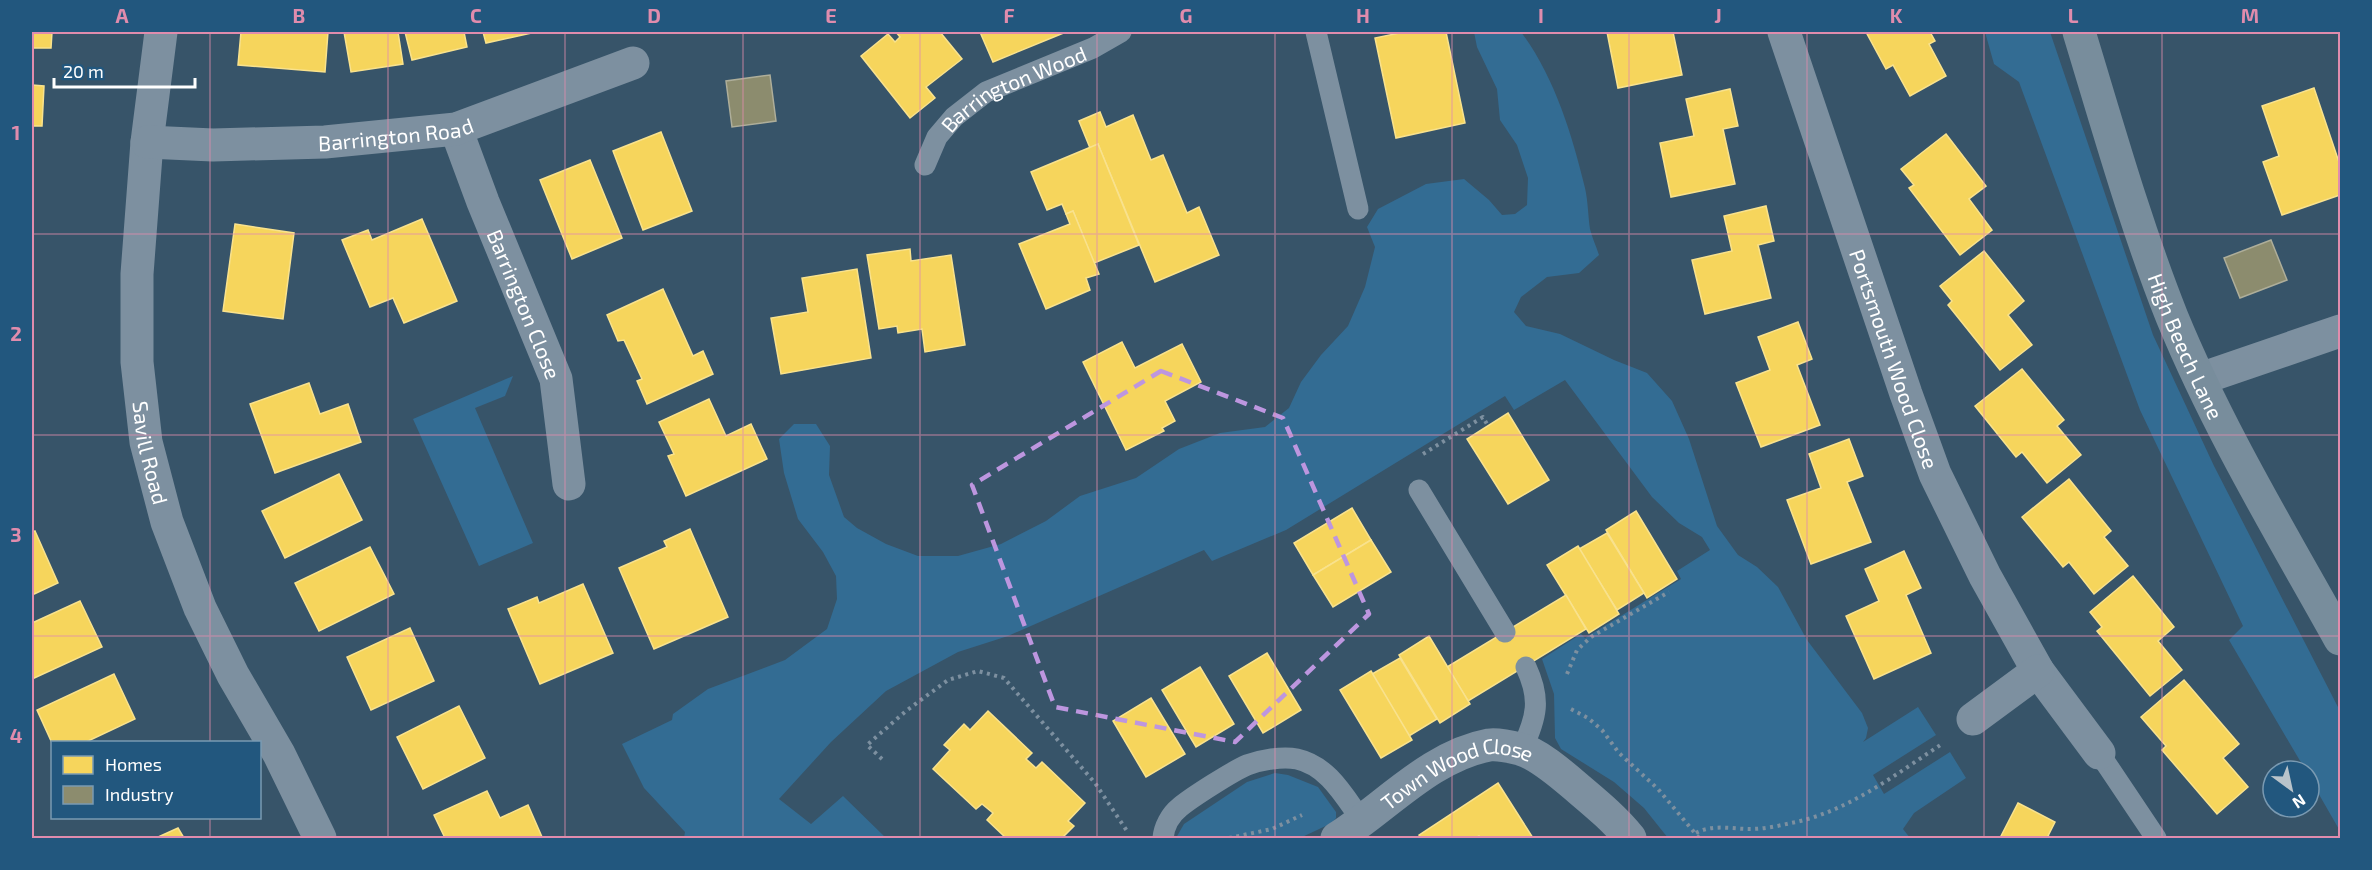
<svg xmlns="http://www.w3.org/2000/svg" width="2372" height="870" font-family="'Exo 2',sans-serif">
  <rect width="100%" height="100%" fill="#375469"/>
  <g fill="#336c93">
    <path d="M1474,32H1521C1554,76 1572,134 1585,188C1588,201 1588,215 1590,229C1592,237 1596,246 1599,255L1579,273L1547,277L1521,297L1514,312L1526,326L1560,334L1614,360L1647,373L1672,401L1689,439L1717,526L1738,555L1757,567L1778,587L1807,640L1862,713L1868,728L1866,738L1863,742L1918,707L1936,735L1873,775L1884,794L1950,752L1966,778L1914,813L1903,829L1910,838H1668L1644,808L1614,782L1561,749L1555,738L1554,694L1542,659L1581,634L1585,638L1681,579L1677,571L1710,550L1702,537L1679,523L1652,497L1565,380L1514,410L1505,396L1286,530L1212,561L1204,550L1008,636L958,652L886,691L831,742L779,799L811,824L843,796L886,838H684L685,832L644,788L622,744L672,720L673,714L708,689L785,660L827,629L837,599L836,576L823,552L798,519L784,473L779,439L794,424H816L830,446L829,475L844,517L857,528L886,544L918,556H958L1001,544L1046,521L1080,496L1136,478L1179,449L1220,433L1265,427L1289,408L1301,382L1321,355L1348,326L1365,287L1375,247L1367,227L1378,209L1426,184L1464,179L1489,200L1502,215L1515,214L1527,205L1528,178L1517,145L1500,120L1497,89L1477,47Z"/>
    <polygon points="1985,32 2050,32 2153,335 2214,466 2340,711 2340,831 2309,777 2309,771 2306,771 2229,640 2243,626 2140,410 2019,82 1994,64"/>
    <polygon points="513,376 505,396 475,408 533,543 479,566 413,419"/>
    <polygon points="1275,773 1288,775 1318,787 1336,812 1336,818 1332,823 1300,838 1176,838 1184,824 1247,782"/>
  </g>
  <g fill="#f6d55c" stroke="#f9e28d" stroke-width="1.5">
    <polygon points="32,32 52,32 51,48 32,48"/>
    <polygon points="241,32 328,32 325,72 238,65"/>
    <polygon points="344,32 398,32 403,64 351,72"/>
    <polygon points="405,32 464,32 467,47 412,60"/>
    <polygon points="483,32 536,32 486,43"/>
    <polygon points="896,32 940,32 962,59 926,87 935,98 910,118 861,56 888,34 895,42 900,37"/>
    <polygon points="980,32 1066,32 993,62"/>
    <polygon points="1404,32 1446,32 1465,123 1396,138 1375,38"/>
    <polygon points="1607,32 1673,32 1682,75 1618,88"/>
    <polygon points="1866,32 1930,32 1935,41 1929,44 1946,76 1910,96 1893,65 1886,69"/>
    <polygon points="32,85 44,86 42,126 33,126 32,155"/>
    <polygon points="2314,88 2340,165 2340,195 2282,215 2263,162 2279,156 2262,106"/>
    <polygon points="1730,89 1738,126 1723,129 1735,184 1671,197 1660,143 1694,136 1686,99"/>
    <polygon points="1100,112 1106,127 1133,115 1151,160 1163,155 1187,213 1199,207 1219,255 1155,282 1098,144 1090,148 1079,121"/>
    <polygon points="661,132 692,211 643,230 613,151"/>
    <polygon points="1946,134 1986,186 1969,199 1992,230 1960,255 1909,188 1914,185 1901,169"/>
    <polygon points="1098,144 1139,245 1094,263 1073,211 1066,214 1062,204 1047,210 1031,172"/>
    <polygon points="590,160 622,238 572,259 540,180"/>
    <polygon points="1766,206 1774,241 1758,245 1771,298 1705,314 1692,260 1732,251 1724,216"/>
    <polygon points="1073,211 1099,274 1086,278 1090,290 1046,309 1019,244 1070,224 1066,214"/>
    <polygon points="422,219 457,301 404,323 393,298 370,307 342,240 368,230 372,240"/>
    <polygon points="235,224 294,233 283,319 223,311"/>
    <polygon points="910,249 911,261 951,255 965,345 925,352 922,329 898,333 897,326 879,329 867,255"/>
    <polygon points="1984,251 2024,301 2008,315 2032,345 2000,370 1948,305 1952,301 1940,286"/>
    <polygon points="857,269 871,358 781,374 771,318 808,312 802,278"/>
    <polygon points="663,289 693,356 703,351 713,374 647,404 637,381 642,379 624,340 618,341 607,315"/>
    <polygon points="1798,322 1812,359 1797,365 1820,425 1761,447 1736,383 1770,370 1758,337"/>
    <polygon points="1122,342 1135,368 1182,344 1201,382 1165,401 1175,421 1162,428 1164,431 1126,450 1083,362"/>
    <polygon points="2022,369 2064,420 2057,426 2081,455 2047,483 2022,452 2016,457 1975,406"/>
    <polygon points="309,383 320,414 348,404 361,442 275,473 250,404"/>
    <polygon points="709,399 726,436 751,424 767,459 686,496 668,456 674,454 659,422"/>
    <polygon points="1508,413 1549,480 1508,504 1467,439"/>
    <polygon points="1849,439 1863,476 1847,482 1871,542 1811,564 1787,500 1821,488 1809,454"/>
    <polygon points="339,474 362,520 285,558 262,511"/>
    <polygon points="2069,479 2111,531 2104,537 2128,566 2094,594 2069,562 2063,567 2022,517"/>
    <polygon points="1352,508 1371,540 1313,575 1294,543"/>
    <polygon points="1636,511 1677,579 1647,598 1606,530"/>
    <polygon points="690,529 728,617 654,649 619,568 667,547 664,541"/>
    <polygon points="35,531 58,583 32,595 32,532"/>
    <polygon points="1607,533 1644,593 1617,610 1579,549"/>
    <polygon points="1371,540 1391,572 1333,607 1313,575"/>
    <polygon points="1578,546 1619,614 1589,633 1547,565"/>
    <polygon points="370,547 394,594 319,631 295,583"/>
    <polygon points="1904,551 1921,588 1906,595 1931,653 1874,679 1846,616 1879,601 1865,569"/>
    <polygon points="2133,576 2174,627 2158,641 2182,670 2150,696 2097,631 2102,627 2090,612"/>
    <polygon points="583,584 613,653 540,684 508,609 537,597 539,603"/>
    <polygon points="1566,595 1586,629 1468,701 1447,667"/>
    <polygon points="80,601 102,647 32,679 32,623"/>
    <polygon points="410,628 434,681 371,710 347,657"/>
    <polygon points="1429,636 1470,704 1440,723 1399,655"/>
    <polygon points="1267,653 1301,710 1263,733 1229,676"/>
    <polygon points="1400,658 1437,719 1409,736 1372,674"/>
    <polygon points="1200,667 1234,724 1196,747 1162,690"/>
    <polygon points="1371,671 1412,740 1381,758 1340,690"/>
    <polygon points="114,674 135,719 86,742 52,743 37,710"/>
    <polygon points="2184,680 2239,744 2223,758 2248,787 2217,814 2162,750 2166,746 2141,717"/>
    <polygon points="1151,698 1185,754 1146,777 1113,721"/>
    <polygon points="459,706 485,758 423,789 397,737"/>
    <polygon points="988,711 1032,753 1026,759 1036,768 1042,762 1085,803 1068,821 1074,826 1062,838 1006,838 987,820 993,813 982,804 976,809 933,769 950,750 944,745 964,724 970,730"/>
    <polygon points="1498,783 1533,838 1481,838 1479,836 1475,838 1422,838 1419,835"/>
    <polygon points="487,791 500,818 528,805 542,837 538,838 445,838 434,815"/>
    <polygon points="2018,803 2055,822 2048,836 2052,838 2000,838"/>
    <polygon points="178,828 184,838 156,838"/>
  </g>
  <g fill="#8c8c6e" stroke="#aeae9a" stroke-width="1.5">
    <polygon points="770,75 776,121 732,127 726,81"/>
    <polygon points="2271,240 2287,280 2240,298 2224,258"/>
  </g>
  <g fill="none" stroke-linecap="round" stroke-linejoin="round">
    <g stroke="#7d90a0" stroke-width="4" stroke-dasharray="3 4.5" stroke-linecap="butt">
      <polyline points="1423,454 1483,417 1488,426"/>
      <polyline points="1567,674 1577,650 1591,637 1669,592"/>
      <polyline points="1571,709 1588,718 1602,730 1619,753 1658,789 1699,838"/>
      <polyline points="882,759 867,745 906,711 948,680 978,671 1004,678 1095,783 1127,831"/>
      <path d="M1696,833C1712,824 1732,829 1750,829C1764,829 1778,826 1791,823C1846,813 1896,774 1942,744"/>
      <polyline points="1229,838 1272,829 1302,815"/>
    </g>
    <g stroke="#7d90a0" stroke-width="21">
      <polyline points="1316,32 1358,209"/>
      <path id="s1" d="M925,165L937,137L954,117L986,92L1093,48L1121,32"/>
      <polyline points="1419,490 1505,632"/>
      <path d="M1522,749C1537,717 1541,699 1526,667"/>
      <polyline points="2099,753 2156,838"/>
      <path d="M1163,838C1164,827 1170,815 1180,807C1192,797 1233,771 1247,765C1261,760 1282,756 1297,759C1329,766 1345,798 1363,822"/>
    </g>
    <g stroke="#7d90a0" stroke-width="33">
      <path id="s2" d="M161,32L147,142L137,274V362L146,442L167,522L200,608L233,675L279,754L320,838"/>
      <path id="s3" d="M1784,32L1906,394L1935,474L1985,576L2038,671L2099,753"/>
      <path id="s4" d="M456,129L483,202L556,379L569,484"/>
      <path id="s5" d="M147,142L213,145L325,142L456,129L633,63"/>
      <polyline points="2200,379 2340,331"/>
      <polyline points="1973,719 2038,671"/>
      <path id="s6" d="M1337,838C1385,808 1430,756 1489,745C1497,744 1512,747 1520,749C1538,754 1560,773 1574,785C1594,802 1614,818 1630,838"/>
    </g>
    <path stroke="#788d9c" stroke-width="33" id="s7" d="M2079,32C2108,127 2135,224 2172,317C2218,429 2281,533 2340,639"/>
  </g>
  <path fill="none" stroke="#bd96df" stroke-width="4.5" stroke-dasharray="12 8" stroke-linejoin="round" d="M1161,371L1283,418L1369,614L1235,742L1055,707L972,485Z"/>
  <path fill="none" stroke="#e08cad" stroke-width="1.5" stroke-opacity="0.55" d="M210,32V742M388,32V838M565,32V838M743,32V838M920,32V838M1097,32V838M1275,32V838M1452,32V838M1629,32V838M1807,32V838M1984,32V838M2162,32V838M32,234H2340M32,435H2340M32,636H2340M210,818V838"/>
  <g text-anchor="middle" dominant-baseline="central" stroke-width="6" stroke-linejoin="round" paint-order="stroke">
    <g font-size="21" fill="#fff" stroke="#22577e">
      <text stroke="none"><textPath href="#s1" startOffset="123">Barrington Wood</textPath></text>
      <text stroke="none"><textPath href="#s5" startOffset="249">Barrington Road</textPath></text>
      <text stroke="none"><textPath href="#s4" startOffset="188">Barrington Close</textPath></text>
      <text stroke="none"><textPath href="#s7" startOffset="332">High Beech Lane</textPath></text>
      <text stroke="none"><textPath href="#s3" startOffset="345">Portsmouth Wood Close</textPath></text>
      <text stroke="none"><textPath href="#s2" startOffset="423">Savill Road</textPath></text>
      <text stroke="none"><textPath href="#s6" startOffset="141">Town Wood Close</textPath></text>
    </g>
  </g>
  <rect width="2372" height="870" fill="none" stroke="#22577e" stroke-width="66"/>
  <rect x="51" y="741" width="210" height="78" fill="#22577e" stroke="#7a9ab2" stroke-width="1.5"/>
  <rect x="63" y="756" width="30" height="18" fill="#f6d55c" stroke="#7a9ab2" stroke-width="1.5"/>
  <text x="105" y="771" font-size="18" fill="#ffffff">Homes</text>
  <rect x="63" y="786" width="30" height="18" fill="#8c8c6e" stroke="#7a9ab2" stroke-width="1.5"/>
  <text x="105" y="801" font-size="18" fill="#ffffff">Industry</text>
  <g transform="translate(2291 789) rotate(147)"><circle r="28" fill="#22577e" stroke="#7a9ab2" stroke-width="1.5"/>
  <path d="M0-4.5L10 22L0 15L-10 22Z" fill="#b9c3ca"/>
  <text y="-9" font-size="16" font-weight="bold" text-anchor="middle" fill="#ffffff">N</text>
  </g>
  <path d="M54 78v9h141v-9" fill="none" stroke="#ffffff" stroke-width="3"/>
  <text x="63" y="78" font-size="18" fill="#ffffff" stroke="#22577e" stroke-width="4.5" paint-order="stroke">20 m</text>
  <rect x="33" y="33" width="2306" height="804" fill="none" stroke="#e08cad" stroke-width="2"/>
  <g font-size="20" text-anchor="middle" font-weight="bold" fill="#e08cad">
    <text x="122" y="23">A</text>
    <text x="299" y="23">B</text>
    <text x="476" y="23">C</text>
    <text x="654" y="23">D</text>
    <text x="831" y="23">E</text>
    <text x="1009" y="23">F</text>
    <text x="1186" y="23">G</text>
    <text x="1363" y="23">H</text>
    <text x="1541" y="23">I</text>
    <text x="1718" y="23">J</text>
    <text x="1896" y="23">K</text>
    <text x="2073" y="23">L</text>
    <text x="2250" y="23">M</text>
    <text x="16" y="140">1</text>
    <text x="16" y="341">2</text>
    <text x="16" y="542">3</text>
    <text x="16" y="743">4</text>
  </g>
</svg>
